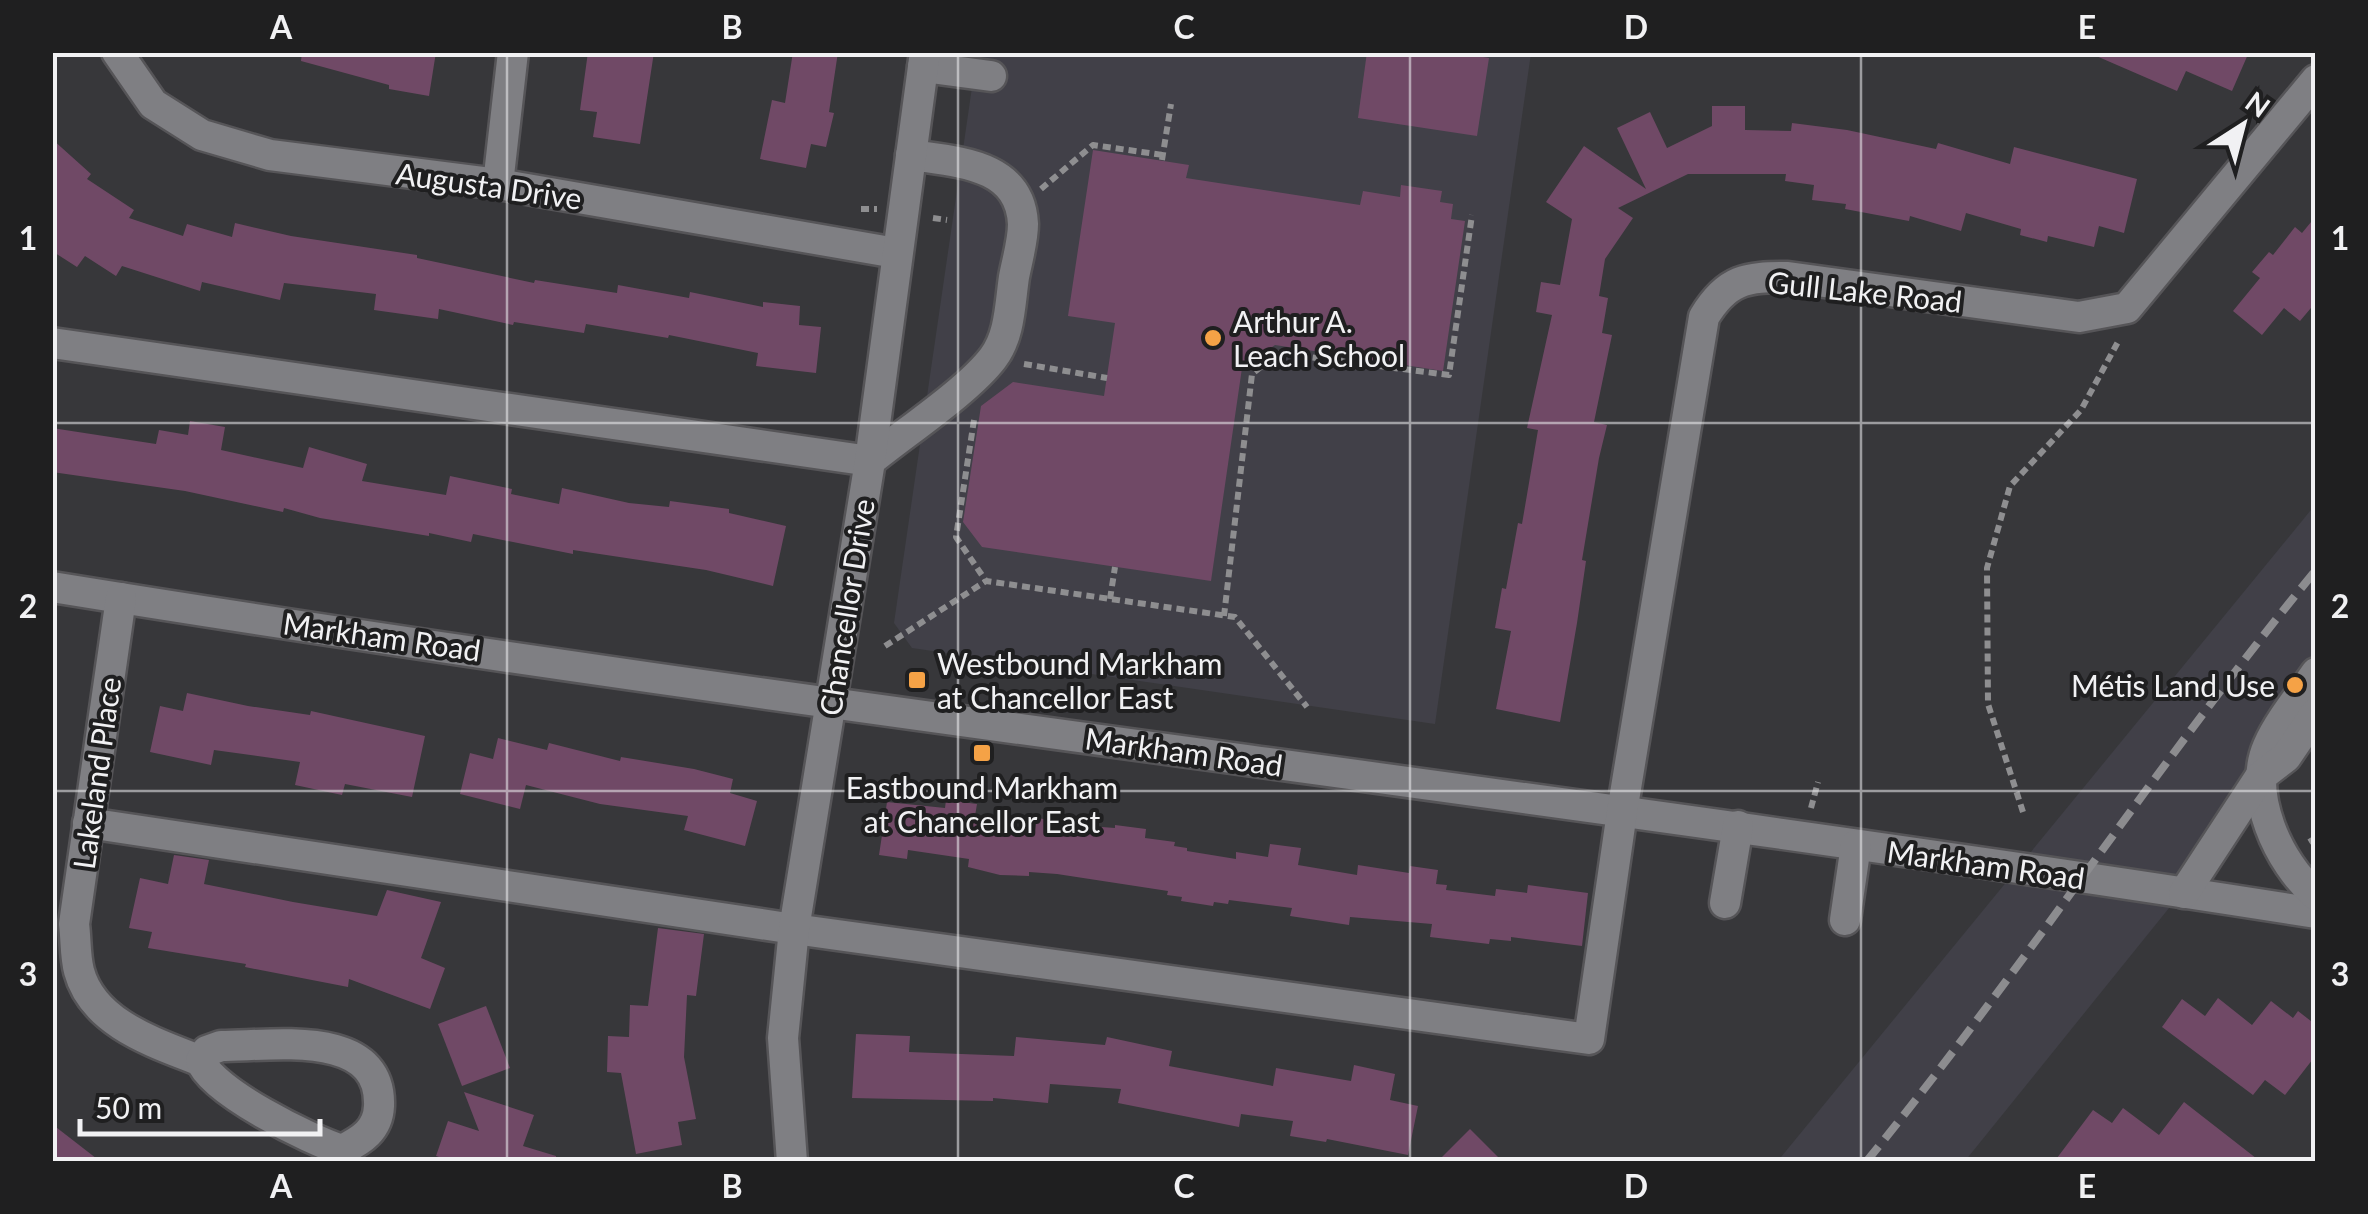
<svg xmlns="http://www.w3.org/2000/svg" width="2368" height="1214" font-family="Lato,sans-serif">
  <rect width="100%" height="100%" fill="#37373a"/>
  <g fill="#414048">
    <polygon points="977,53 1531,53 1435,724 912,648 894,623"/>
    <polygon points="2315,505 2315,727 1965,1161 1777,1162"/>
  </g>
  <g fill="#704966">
    <polygon points="302,52 436,52 429,96 389,89 389,85 301,61"/>
    <polygon points="588,52 654,52 640,144 593,137 597,112 580,110"/>
    <polygon points="793,52 838,52 829,112 834,113 826,147 811,144 806,168 760,159 772,100 785,103"/>
    <polygon points="1367,52 1455,52 1489,58 1477,136 1358,118"/>
    <polygon points="2087,52 2249,52 2232,91 2186,71 2177,91"/>
    <polygon points="1712,106 1745,106 1745,130 1791,131 1792,123 1847,130 1936,149 1938,143 2010,164 2014,147 2137,179 2124,233 2099,226 2094,247 2048,236 2047,242 2020,235 2021,229 1966,213 1961,231 1910,216 1909,221 1845,209 1846,204 1812,200 1814,185 1785,181 1786,174 1688,174 1618,208 1633,218 1605,259 1599,296 1608,298 1602,333 1612,335 1594,422 1607,425 1599,458 1582,560 1586,561 1577,623 1560,722 1496,709 1511,631 1495,628 1502,588 1506,589 1518,523 1522,524 1538,430 1527,428 1552,315 1536,312 1541,282 1560,285 1572,219 1546,202 1584,146 1646,189 1617,128 1650,112 1667,148 1712,126"/>
    <polygon points="52,139 91,174 87,179 134,210 129,218 183,236 187,224 232,237 235,223 291,236 417,255 417,258 534,283 535,280 617,293 618,285 689,298 690,292 763,307 763,302 800,306 799,325 821,327 816,373 756,366 758,353 669,335 668,338 586,324 584,333 514,322 513,325 439,309 438,319 374,310 376,294 284,283 280,300 202,282 200,291 122,266 116,276 85,256 77,267 52,251"/>
    <polygon points="1093,150 1189,165 1186,178 1360,205 1363,191 1400,197 1401,185 1442,191 1440,202 1453,204 1451,219 1465,221 1443,371 1275,345 1242,368 1211,581 982,547 963,522 981,406 1013,382 1104,396 1115,323 1068,316"/>
    <polygon points="2316,216 2316,302 2300,321 2284,308 2262,335 2233,311 2260,278 2252,272 2269,252 2273,255 2295,227 2302,233"/>
    <polygon points="190,421 225,427 221,450 303,468 309,447 367,464 362,481 446,495 450,476 512,489 511,494 559,504 562,488 629,503 669,507 670,501 729,509 729,513 786,526 773,586 706,570 573,550 573,554 473,534 471,542 429,533 429,536 320,518 284,508 283,512 185,491 52,472 52,428 156,444 159,430 188,435"/>
    <polygon points="187,693 248,706 310,715 311,711 425,736 412,797 345,784 342,795 295,785 300,762 214,750 211,765 150,752 160,706 183,711"/>
    <polygon points="498,738 547,750 549,743 620,761 621,757 694,769 733,779 730,793 757,801 745,846 684,830 688,816 600,804 526,785 520,809 460,794 470,753 493,759"/>
    <polygon points="946,800 977,804 975,816 989,818 988,824 1035,830 1037,818 1088,826 1115,828 1115,825 1146,829 1145,838 1175,842 1174,846 1187,848 1187,851 1236,859 1236,852 1268,857 1270,844 1301,848 1298,865 1357,875 1358,865 1409,873 1410,866 1438,870 1436,884 1447,885 1446,890 1495,896 1496,889 1527,893 1528,885 1588,893 1582,946 1511,937 1511,941 1490,939 1489,944 1430,937 1432,924 1350,917 1349,925 1290,916 1292,908 1229,900 1228,904 1214,902 1213,906 1181,901 1182,897 1167,895 1168,891 1057,874 1029,872 1029,876 1000,875 968,867 969,859 908,850 907,859 879,855 887,802 945,808"/>
    <polygon points="174,855 209,860 204,884 293,902 377,916 387,890 441,902 421,958 445,968 430,1009 349,979 348,987 245,967 246,964 148,948 152,932 129,928 140,878 168,884"/>
    <polygon points="658,928 704,934 696,996 687,995 684,1057 696,1119 678,1122 682,1145 636,1154 621,1073 607,1072 608,1036 629,1037 630,1005 648,1006"/>
    <polygon points="2218,998 2252,1025 2271,1001 2293,1018 2298,1011 2316,1025 2316,1055 2285,1095 2265,1080 2253,1095 2162,1027 2182,999 2205,1016"/>
    <polygon points="486,1006 510,1068 462,1086 438,1024"/>
    <polygon points="856,1034 910,1036 909,1052 1014,1056 1016,1037 1105,1045 1107,1037 1172,1051 1169,1066 1273,1086 1276,1068 1351,1081 1354,1065 1395,1074 1390,1100 1418,1106 1408,1155 1327,1139 1326,1142 1290,1136 1293,1121 1241,1114 1239,1127 1118,1103 1121,1089 1050,1084 1048,1103 993,1098 993,1101 852,1098"/>
    <polygon points="464,1092 534,1115 523,1146 556,1156 556,1162 454,1162 436,1156 448,1121 479,1131"/>
    <polygon points="2184,1102 2261,1162 2054,1162 2093,1110 2112,1123 2123,1108 2159,1135"/>
    <polygon points="52,1124 101,1162 52,1162"/>
    <polygon points="1470,1129 1503,1162 1437,1162"/>
  </g>
  <g fill="none" stroke-linecap="round" stroke-linejoin="round">
    <g stroke="#565558" stroke-width="35">
      <g id="minor">
        <polyline points="117,52 153,104 202,135 270,155 498,184 896,253"/>
        <polyline points="923,67 991,76"/>
        <polyline points="498,184 513,52"/>
        <path d="M52,343L870,461C904,433 968,391 993,358C1010,336 1010,304 1014,277C1017,261 1023,241 1023,224C1020,163 956,162 911,155"/>
        <path d="M52,587C805,709 1563,795 2316,913"/>
        <path d="M121,598L74,924C76,939 75,956 79,971C93,1024 156,1043 201,1061"/>
        <path d="M2316,673C2300,696 2279,721 2268,746C2247,794 2278,863 2316,895"/>
        <path d="M88,823L794,929L1589,1039L1622,812L1704,317C1727,279 1746,277 1788,277L2079,317L2127,308L2316,80"/>
        <polyline points="2184,893 2260,777 2286,757 2316,713"/>
        <polyline points="1725,903 1738,826"/>
        <polyline points="1845,920 1856,845"/>
        <path d="M221,1046C273,1046 382,1028 379,1106C378,1130 362,1140 342,1150C310,1140 211,1091 201,1061L207,1051Z"/>
        <polyline points="792,1162 783,1038 794,929 870,461 925,52"/>
      </g>
    </g>
    <g stroke="#8e8e90" stroke-width="6" stroke-dasharray="8 5" stroke-linecap="butt">
      <polyline points="1162,160 1171,104"/>
      <polyline points="1041,189 1093,145 1163,155"/>
      <polyline points="861,209 877,209"/>
      <polyline points="933,218 947,220"/>
      <polyline points="1024,364 1107,378"/>
      <polyline points="974,420 956,537 986,581 1235,617 1307,707"/>
      <polyline points="1110,599 1115,567"/>
      <polyline points="1224,616 1252,374 1278,353 1449,375 1472,215"/>
      <polyline points="885,646 986,581"/>
      <polyline points="1811,808 1818,782"/>
      <polyline points="2023,812 1988,704 1987,568 2010,486 2081,410 2119,340"/>
      <polyline points="2309,842 2314,839 2316,781"/>
    </g>
    <use href="#minor" stroke="#7f7f83" stroke-width="30"/>
    <path stroke="#8c8c8f" stroke-width="8" stroke-dasharray="20 10" stroke-linecap="butt" d="M1866,1162C2023,970 2158,762 2316,570"/>
  </g>
  <path fill="none" stroke="#f1f1f3" stroke-width="2.5" stroke-opacity="0.55" d="M507,52V1162M958,52V1162M1410,52V1162M1861,52V1162M52,423H2316M52,791H2316"/>
  <g fill="#f5a246" stroke="#1f1f20" stroke-width="4">
    <circle cx="1213" cy="338" r="10"/>
    <rect x="907" y="670" width="20" height="20" rx="5"/>
    <circle cx="2295" cy="685" r="10"/>
    <rect x="972" y="743" width="20" height="20" rx="5"/>
  </g>
  <g text-anchor="middle" dominant-baseline="central" stroke-width="8" stroke-linejoin="round" paint-order="stroke">
    <g font-size="30" fill="#f1f1f3" stroke="#1f1f20">
      <text transform="translate(489 185) rotate(8)">Augusta Drive</text>
      <text transform="translate(1865 291) rotate(6)">Gull Lake Road</text>
      <text transform="translate(846 607) rotate(-81)">Chancellor Drive</text>
      <text transform="translate(382 636) rotate(8)">Markham Road</text>
      <text transform="translate(1184 751) rotate(8)">Markham Road</text>
      <text transform="translate(96 773) rotate(-82)">Lakeland Place</text>
      <text transform="translate(1986 864) rotate(8)">Markham Road</text>
    </g>
    <g font-size="30" fill="#f1f1f3" stroke="#1f1f20" text-anchor="start">
      <text x="1233" y="321">Arthur A.<tspan x="1233" dy="34">Leach School</tspan></text>
      <text x="937" y="663">Westbound Markham<tspan x="937" dy="34">at Chancellor East</tspan></text>
      <text x="2275" y="685" text-anchor="end">Métis Land Use</text>
      <text x="982" y="787" text-anchor="middle">Eastbound Markham<tspan x="982" dy="34">at Chancellor East</tspan></text>
    </g>
  </g>
  <rect width="2368" height="1214" fill="none" stroke="#1f1f20" stroke-width="110"/>
  <g transform="translate(2243 125) rotate(36)" stroke="#1f1f20" stroke-width="8" paint-order="stroke">
  <path d="M0-8L18 38L0 25L-18 38Z" fill="#f1f1f3"/>
  <text y="-15" font-size="28" font-weight="bold" text-anchor="middle" fill="#f1f1f3">N</text>
  </g>
  <path d="M80 1119v15h240v-15" fill="none" stroke="#f1f1f3" stroke-width="5"/>
  <text x="95" y="1119" font-size="30" fill="#f1f1f3" stroke="#1f1f20" stroke-width="8" paint-order="stroke">50 m</text>
  <rect x="55" y="55" width="2258" height="1104" fill="none" stroke="#f1f1f3" stroke-width="4"/>
  <g font-size="32" text-anchor="middle" font-weight="bold" fill="#f1f1f3">
    <text x="281" y="39">A</text>
    <text x="732" y="39">B</text>
    <text x="1184" y="39">C</text>
    <text x="1636" y="39">D</text>
    <text x="2087" y="39">E</text>
    <text x="28" y="250">1</text>
    <text x="2340" y="250">1</text>
    <text x="28" y="618">2</text>
    <text x="2340" y="618">2</text>
    <text x="28" y="986">3</text>
    <text x="2340" y="986">3</text>
    <text x="281" y="1198">A</text>
    <text x="732" y="1198">B</text>
    <text x="1184" y="1198">C</text>
    <text x="1636" y="1198">D</text>
    <text x="2087" y="1198">E</text>
  </g>
</svg>
